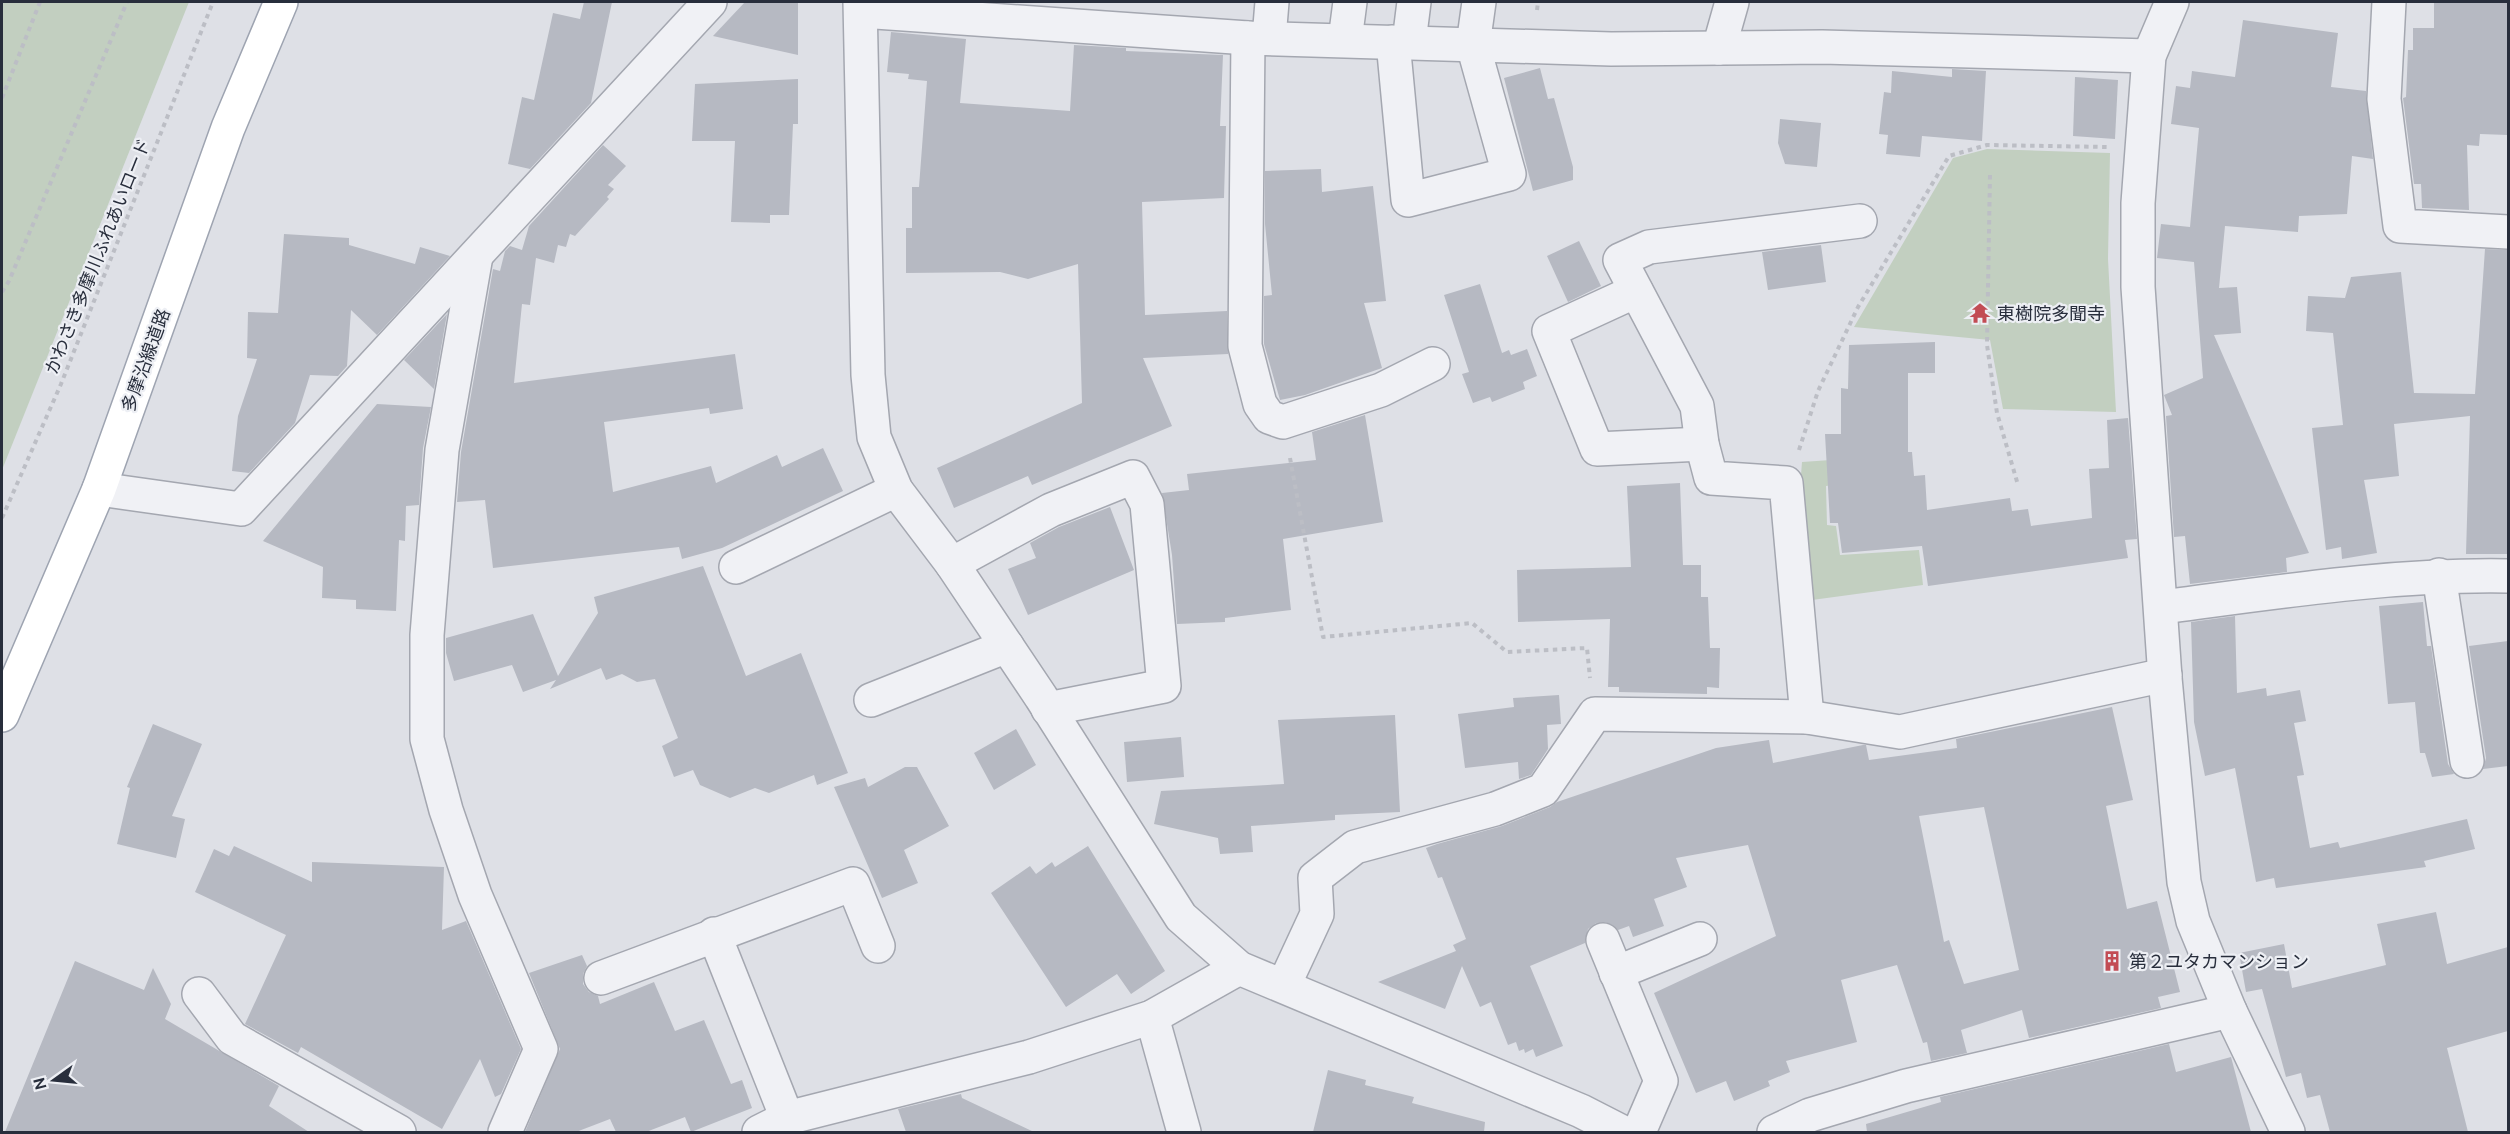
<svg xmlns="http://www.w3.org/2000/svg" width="2510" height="1134" font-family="Ubuntu,'Noto Sans JP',sans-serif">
  <rect width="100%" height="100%" fill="#dee0e6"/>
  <g fill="#c2cfc0">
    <polygon points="2,2 189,2 2,470"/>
    <polygon points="1987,149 2110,153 2108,259 2116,412 2003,409 1990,340 1854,327 1953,158"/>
    <polygon points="1831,460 1833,485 1826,486 1827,525 1836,526 1840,555 1919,550 1923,585 1812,600 1801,475 1802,462"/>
  </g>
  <g fill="#b6b9c2" fill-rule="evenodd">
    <polygon points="584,2 612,2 591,103 530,169 508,164 522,97 534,100 553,13 580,19"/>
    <polygon points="745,2 798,2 798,55 713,36"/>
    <polygon points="2434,2 2508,2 2508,135 2480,134 2479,146 2467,145 2469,210 2422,208 2421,184 2414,184 2403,98 2406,97 2408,50 2413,50 2413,28 2434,28"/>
    <polygon points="2243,20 2338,33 2331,87 2366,91 2373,159 2352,156 2347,214 2299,216 2298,232 2225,226 2219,288 2237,287 2241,333 2214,335 2309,553 2286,558 2287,572 2190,584 2185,536 2174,537 2166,416 2172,415 2164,395 2203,378 2194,262 2157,258 2161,224 2190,227 2199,128 2171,124 2176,86 2190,88 2192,71 2235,77"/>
    <polygon points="891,32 966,39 960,103 1070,111 1074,45 1126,48 1126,51 1223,55 1220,126 1226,126 1224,198 1142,202 1145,315 1227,311 1228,354 1143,358 1172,426 1032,485 1028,476 954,508 937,468 1082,403 1078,264 1028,279 1000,272 906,273 906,228 912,228 912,187 919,187 927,81 908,79 909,74 887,72"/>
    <polygon points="1540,68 1548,99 1554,98 1573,167 1573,180 1533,191 1504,78"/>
    <polygon points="1952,69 1986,71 1982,141 1922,136 1920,157 1886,154 1888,135 1879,134 1884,92 1891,93 1892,71 1952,77"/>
    <polygon points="2075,77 2118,80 2115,139 2073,136"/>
    <polygon points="798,79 798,124 793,124 789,215 770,215 770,223 731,222 735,141 692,141 695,84"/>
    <polygon points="1780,119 1821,123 1817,167 1785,164 1778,143"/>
    <polygon points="603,145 626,166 608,185 614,189 607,197 609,199 575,236 570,234 566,247 558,245 554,263 536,258 530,305 522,304 514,383 735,354 743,409 710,414 709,408 604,422 613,492 711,466 716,483 777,455 782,467 823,448 843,491 722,548 682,559 679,547 493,568 485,500 457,502 461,452 493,269 500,271 505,251 510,246 522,250 529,226"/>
    <polygon points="1321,169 1322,192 1373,186 1386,301 1364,303 1382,368 1305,395 1280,400 1264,344 1264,296 1272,295 1265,224 1265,171"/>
    <polygon points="284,234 349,238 349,245 415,264 420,247 450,256 377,335 351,310 347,366 338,376 310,375 295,423 249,473 232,471 238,416 257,359 247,358 248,312 278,313"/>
    <polygon points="1579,241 1601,286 1568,302 1547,256"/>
    <polygon points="1821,245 1826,282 1768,290 1762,252"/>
    <polygon points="2485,249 2508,250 2508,554 2466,554 2470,416 2394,424 2399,476 2364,480 2377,553 2342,559 2341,547 2326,550 2312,428 2343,425 2333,333 2306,331 2308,296 2345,298 2351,277 2401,272 2414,393 2475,394"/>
    <polygon points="1480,284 1502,353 1509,350 1511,355 1527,349 1537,376 1523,382 1525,389 1492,402 1490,397 1473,403 1462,374 1469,372 1444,295"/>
    <polygon points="447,314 434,389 404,360"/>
    <polygon points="1935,342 1935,373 1908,373 1908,452 1912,452 1914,476 1925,475 1927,510 2010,498 2012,511 2028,509 2031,526 2092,518 2089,469 2109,468 2107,420 2128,418 2137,539 2125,540 2128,558 1928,586 1922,546 1842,553 1838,523 1830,523 1825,434 1841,434 1841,388 1848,389 1849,345"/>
    <polygon points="377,404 431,407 423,448 419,505 406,506 405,541 399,540 396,611 356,609 356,600 322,598 323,567 263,541"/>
    <polygon points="1365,415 1383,522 1283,539 1291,610 1225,618 1225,622 1177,624 1172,555 1162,493 1189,490 1187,474 1316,460 1312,432"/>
    <polygon points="1680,483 1683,565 1701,565 1701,597 1708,597 1710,648 1720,648 1719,688 1707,687 1707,694 1619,692 1619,687 1608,687 1610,619 1518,622 1517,570 1631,567 1627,486"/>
    <polygon points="1110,507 1134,570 1028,615 1008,569 1036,558 1030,543 1059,527"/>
    <polygon points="703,566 746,676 801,653 848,773 817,785 814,775 769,793 755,788 730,798 700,785 693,770 674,777 662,746 678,738 655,679 637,682 622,674 606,680 601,668 550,689 556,680 523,692 512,665 454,681 446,653 446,638 533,614 558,676 598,613 594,597"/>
    <polygon points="2423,602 2427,646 2431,646 2448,764 2454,774 2432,777 2425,753 2420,753 2415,702 2388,704 2379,606"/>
    <polygon points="2235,616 2237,693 2266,688 2267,696 2300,690 2306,721 2294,723 2304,775 2297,776 2310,848 2338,842 2340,848 2467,819 2475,849 2424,861 2426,867 2276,888 2274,878 2256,882 2235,768 2205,776 2194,722 2191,622"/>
    <polygon points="2508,641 2508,766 2483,769 2486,758 2469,646"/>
    <polygon points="1559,695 1561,724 1547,725 1548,749 1531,775 1519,779 1518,762 1465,768 1458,714 1514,707 1513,698"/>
    <path d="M2112,707L2133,800L2106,806L2127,909L2157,901L2180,992L2158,997L2161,1008L2029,1038L2022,1010L1961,1030L1967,1053L1931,1061L1927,1042L1923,1043L1897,965L1841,980L1857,1042L1786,1061L1790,1072L1768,1081L1770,1086L1734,1101L1726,1081L1696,1093L1654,993L1776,936L1748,845L1676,858L1687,887L1654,899L1664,926L1633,937L1629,926L1618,930L1606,922L1596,923L1588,929L1585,943L1530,966L1563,1046L1536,1057L1533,1049L1525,1053L1524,1049L1519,1051L1516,1042L1508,1045L1491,1002L1480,1007L1462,966L1445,1009L1378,982L1456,951L1453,945L1466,939L1442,877L1438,878L1426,848L1437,844L1502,826L1550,807L1557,802L1716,748L1769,740L1773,763L1863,745H1866L1869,760L1957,748L1956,739ZM1984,807L2019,970L1964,984L1949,940L1944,942L1919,816Z"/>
    <polygon points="1395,715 1400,812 1335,815 1335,820 1251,826 1253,852 1220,854 1218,838 1154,824 1161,791 1284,784 1278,720"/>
    <polygon points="153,724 202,744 172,816 185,819 176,858 117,844 130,788 127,787"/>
    <polygon points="1016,729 1036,765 994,790 974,753"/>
    <polygon points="1181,737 1184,777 1127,782 1124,742"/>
    <polygon points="905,767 917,767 949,826 904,850 918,883 882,898 834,787 865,778 868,787"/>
    <polygon points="234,846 312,882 312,862 444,867 442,930 466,921 521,1049 501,1094 495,1097 480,1059 442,1129 301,1047 298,1053 245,1024 286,935 195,892 214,849 229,856"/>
    <polygon points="1088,846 1165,971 1131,994 1117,974 1066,1007 991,893 1030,866 1036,874 1052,862 1055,867"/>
    <polygon points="2436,912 2447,964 2508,947 2508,1031 2447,1048 2468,1132 2330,1132 2320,1095 2307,1098 2301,1073 2286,1077 2262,989 2246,992 2239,953 2284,944 2292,988 2386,965 2377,924"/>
    <polygon points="582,955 587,966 583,974 583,984 589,992 598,996 600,1004 654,982 675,1031 704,1020 731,1084 742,1080 752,1108 691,1132 685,1117 646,1132 616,1132 610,1119 576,1132 525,1132 560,1049 529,973"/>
    <polygon points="75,961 144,990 153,968 171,1004 165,1019 279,1086 269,1106 309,1132 5,1132"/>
    <polygon points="2169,1044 2176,1072 2231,1057 2251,1132 1867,1132 1866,1124 1941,1102 1940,1097"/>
    <polygon points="1328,1070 1366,1080 1365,1085 1414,1097 1412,1103 1485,1122 1484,1132 1313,1132"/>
    <polygon points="961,1094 962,1098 1034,1132 906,1132 898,1109"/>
  </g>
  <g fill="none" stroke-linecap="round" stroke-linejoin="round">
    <g stroke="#a4a7b0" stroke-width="36">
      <g id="minor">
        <polyline points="860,2 868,375 874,437 896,490 952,564 1041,697 1181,917 1239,968 1581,1111 1622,1132"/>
        <polyline points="2172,2 2149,56 2138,203 2138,287 2165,678 2184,882 2193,921 2230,1011 2288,1132"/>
        <polyline points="2389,2 2384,99 2400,226 2508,232"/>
        <polyline points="861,11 1248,38 1611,49 1822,47 2149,56"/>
        <polyline points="1248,38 1245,346 1260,404 1269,417 1283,422 1381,390 1433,364"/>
        <polyline points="1269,38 1272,2"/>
        <polyline points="1345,40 1350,2"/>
        <polyline points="1393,42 1408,200 1509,174 1473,45 1479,2"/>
        <polyline points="1409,42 1414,2"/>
        <polyline points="1719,48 1732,2"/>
        <polyline points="476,256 442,450 427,635 427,739 446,810 475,895 541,1049 505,1132"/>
        <polyline points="1636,291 1549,331 1597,449 1702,444"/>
        <polyline points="99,489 241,509 710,2"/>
        <polyline points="952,564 1051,510 1133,477 1147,504 1164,686 1048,709"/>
        <polyline points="736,567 896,490"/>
        <polyline points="2439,575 2467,761"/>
        <path d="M2162,607C2278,592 2392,574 2508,576"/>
        <polyline points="871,700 1007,646"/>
        <polyline points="1807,717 1786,483 1711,478 1702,444 1697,406 1620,260 1649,247 1860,221"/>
        <polyline points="714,934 787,1118"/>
        <polyline points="1603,940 1661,1081 1639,1132"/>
        <polyline points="1616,973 1700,939"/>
        <polyline points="601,978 853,884 878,946"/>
        <polyline points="1284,985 1317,914 1315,878 1355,847 1495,809 1543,790 1595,714 1807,717 1900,732 2165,675"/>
        <polyline points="199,994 232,1038 399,1132"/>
        <polyline points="1152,1017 1184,1132"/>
        <polyline points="759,1132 787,1118 1029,1057 1152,1017 1239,968"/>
        <polyline points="1774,1132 1810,1115 1906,1086 2230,1011"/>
      </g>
    </g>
    <g stroke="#9ea4b1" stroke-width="36">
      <polyline id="major" points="2,715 99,489 228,128 281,2"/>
    </g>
    <g stroke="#bcbec5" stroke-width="4" stroke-dasharray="4.5 4.5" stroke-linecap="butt">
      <polyline points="1537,10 1538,2"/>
      <polyline points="2,98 40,2"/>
      <polyline points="1990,175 1987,345 1997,413 2018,485"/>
      <polyline points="2,292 9,281 127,2"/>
      <polyline points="1799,450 1818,391 1858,307 1949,156 1987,145 2107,147"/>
      <polyline points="1290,458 1323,637 1472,623 1507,652 1587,648 1590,678"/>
      <polyline points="2,518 61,384 213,2"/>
    </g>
    <use href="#minor" stroke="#f0f1f5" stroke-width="33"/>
    <use href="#major" stroke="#fff" stroke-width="33"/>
  </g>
  <defs>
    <g id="temple-bare" transform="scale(1.62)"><path d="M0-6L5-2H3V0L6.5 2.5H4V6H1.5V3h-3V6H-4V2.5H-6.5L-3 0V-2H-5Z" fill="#c24c54" stroke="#edeff4" stroke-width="2.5" paint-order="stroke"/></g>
    <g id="building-bare" transform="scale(1.62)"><path d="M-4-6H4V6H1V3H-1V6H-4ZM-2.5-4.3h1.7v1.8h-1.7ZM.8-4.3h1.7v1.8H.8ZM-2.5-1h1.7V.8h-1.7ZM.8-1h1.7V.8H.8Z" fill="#c24c54" stroke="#edeff4" stroke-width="2.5" paint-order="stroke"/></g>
  </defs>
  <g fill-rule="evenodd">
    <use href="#temple-bare" x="1980" y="313"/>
    <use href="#building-bare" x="2112" y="961"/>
  </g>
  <g text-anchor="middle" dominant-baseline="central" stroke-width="4.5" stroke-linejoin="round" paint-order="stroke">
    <g font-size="18" fill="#282e3c" stroke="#edeff4">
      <text transform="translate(97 256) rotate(-68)">かわさき多摩川ふれあいロード</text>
      <text transform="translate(145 360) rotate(-70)">多摩沿線道路</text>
    </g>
    <g font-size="18" fill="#282e3c" stroke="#edeff4" text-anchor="start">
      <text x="1997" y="313">東樹院多聞寺</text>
      <text x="2129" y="961">第２ユタカマンション</text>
    </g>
  </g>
  <rect width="2510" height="1134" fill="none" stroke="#282e3c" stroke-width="6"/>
  <g transform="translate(54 1080) rotate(255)" stroke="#edeff4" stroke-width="4.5" paint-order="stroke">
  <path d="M0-4.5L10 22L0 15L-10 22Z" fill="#282e3c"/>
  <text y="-9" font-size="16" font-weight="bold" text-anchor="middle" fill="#282e3c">N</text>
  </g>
</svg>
